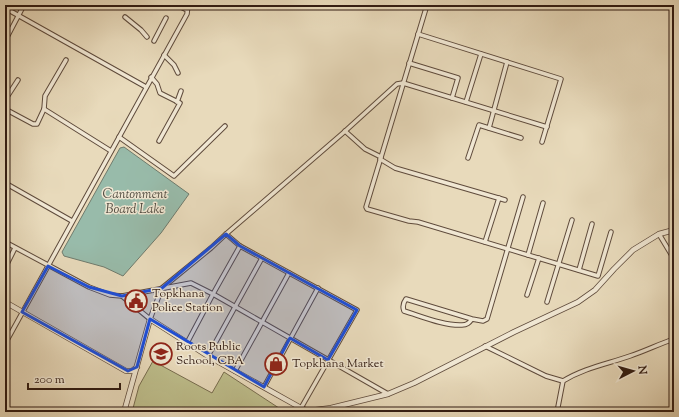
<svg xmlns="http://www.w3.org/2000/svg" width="679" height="417" font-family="'Sorts Mill Goudy',serif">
  <rect width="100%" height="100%" fill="#e8dabb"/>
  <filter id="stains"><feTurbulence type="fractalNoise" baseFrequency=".005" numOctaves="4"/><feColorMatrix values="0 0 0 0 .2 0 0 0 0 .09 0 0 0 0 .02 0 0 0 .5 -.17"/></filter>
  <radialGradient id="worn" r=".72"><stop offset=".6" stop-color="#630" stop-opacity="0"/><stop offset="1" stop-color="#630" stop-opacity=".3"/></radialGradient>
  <polygon fill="#bdbd8b" stroke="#776c4e" points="153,361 212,393 224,372 285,412 132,412 139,386"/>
  <polygon fill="#98bbaa" stroke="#6f7b6d" points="124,147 189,194 161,233 123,276 104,267 64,256 62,252 120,148"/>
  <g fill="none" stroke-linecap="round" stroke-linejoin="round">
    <g stroke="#5f4b3c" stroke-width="5.5">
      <g id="minor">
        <polyline points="177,5 187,10"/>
        <polyline points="427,5 366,207 367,209 409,221 418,222 598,276 611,232"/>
        <polyline points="5,8 146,87"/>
        <polyline points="125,17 141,30 147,37"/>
        <polyline points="418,34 561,79 542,142"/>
        <polyline points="5,41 24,5"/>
        <polyline points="154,41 166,18"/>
        <polyline points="164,55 174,65 178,73"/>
        <polyline points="409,63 458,78 452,98"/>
        <polyline points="151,77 157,84 160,93 180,103 159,141"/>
        <polyline points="5,100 18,80"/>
        <polyline points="177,102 181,91"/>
        <polyline points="466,102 481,54"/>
        <polyline points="5,109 33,124 37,124 44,109 45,96 66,60"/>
        <polyline points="44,109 111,151"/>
        <polyline points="489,128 507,62"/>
        <polyline points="345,131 365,149 381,157"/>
        <polyline points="119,137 174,176 225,126"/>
        <polyline points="468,158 479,125 521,138"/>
        <polyline points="380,159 395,168 505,200"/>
        <polyline points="5,183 72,221"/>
        <polyline points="226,234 240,246 357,310 301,408"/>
        <polyline points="659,234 674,259"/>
        <polyline points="5,242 89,287 110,295 122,296 191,283 213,294 388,394"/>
        <polyline points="485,242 499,198"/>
        <polyline points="528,255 543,203"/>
        <polyline points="5,268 15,248"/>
        <polyline points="579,270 592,224"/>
        <polyline points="527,295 539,258"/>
        <polyline points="122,296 150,319 162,288 211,248 226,234 343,133 397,84 403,83 547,127"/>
        <polyline points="547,302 572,220"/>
        <path d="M472,319C469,323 467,325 462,325C444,326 421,316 404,311C402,306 403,303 406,299L472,319L483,321L487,319L523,197"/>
        <polyline points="187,343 213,294 240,246"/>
        <polyline points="5,344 187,14 188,5"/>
        <polyline points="485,346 546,376 563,381"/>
        <polyline points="208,356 262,258"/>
        <polyline points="235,371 289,273"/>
        <polyline points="264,387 318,288"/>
        <path d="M557,412L563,381C584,368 607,364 630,356C645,351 659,344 674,339"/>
      </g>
    </g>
    <g stroke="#5f4b3c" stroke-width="6">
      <g id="tertiary">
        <polyline points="5,302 126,371 132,371 137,367"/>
        <polyline points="124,412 150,319 208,356 301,408 308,411 331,408 388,394 414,383 514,332 578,302 595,290 614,269 633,250 659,234 674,230"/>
      </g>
    </g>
    <use href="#minor" stroke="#f0e7d3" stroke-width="3.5"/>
    <use href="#tertiary" stroke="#f0e7d3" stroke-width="4.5"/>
  </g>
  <path fill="#1d4ed8" fill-opacity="0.2" stroke="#1d4ed8" stroke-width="3" stroke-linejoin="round" d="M226,234L240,246L357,310L328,360L290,338L264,387L150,319L137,367L128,371L22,312L48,266L89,287L122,296L162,288Z"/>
  <defs>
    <g id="civic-ring" transform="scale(1.15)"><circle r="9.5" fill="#f0e7d3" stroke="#8f2418" stroke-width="1.5"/><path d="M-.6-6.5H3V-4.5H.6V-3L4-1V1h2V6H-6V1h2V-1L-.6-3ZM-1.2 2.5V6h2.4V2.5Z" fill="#8f2418"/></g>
    <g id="school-ring" transform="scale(1.15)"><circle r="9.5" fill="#f0e7d3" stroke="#8f2418" stroke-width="1.5"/><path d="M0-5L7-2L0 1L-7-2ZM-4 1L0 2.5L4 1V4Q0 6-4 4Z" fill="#8f2418"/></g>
    <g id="shop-ring" transform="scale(1.15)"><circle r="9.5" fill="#f0e7d3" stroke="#8f2418" stroke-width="1.5"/><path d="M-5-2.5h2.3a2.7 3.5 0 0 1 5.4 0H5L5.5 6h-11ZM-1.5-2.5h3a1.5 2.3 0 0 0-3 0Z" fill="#8f2418"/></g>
  </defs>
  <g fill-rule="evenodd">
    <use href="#civic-ring" x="136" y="301"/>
    <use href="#school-ring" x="161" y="354"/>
    <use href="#shop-ring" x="276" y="364"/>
  </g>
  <g text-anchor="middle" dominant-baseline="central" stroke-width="3" stroke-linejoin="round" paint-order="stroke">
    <g font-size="12" fill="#311b12" stroke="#f0e7d3" text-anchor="start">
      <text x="152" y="294">Topkhana<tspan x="152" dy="14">Police Station</tspan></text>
      <text x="176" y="347">Roots Public<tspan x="176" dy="14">School, CBA</tspan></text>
      <text x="292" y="364">Topkhana Market</text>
    </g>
    <g font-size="13" font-style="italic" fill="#504b40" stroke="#f0e7d3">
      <text x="135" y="195">Cantonment<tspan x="135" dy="15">Board Lake</tspan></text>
    </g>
  </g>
  <rect width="679" height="417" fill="none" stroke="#e8dabb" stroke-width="20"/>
  <rect x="6" y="6" width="667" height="405" fill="none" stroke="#311b12" stroke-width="2"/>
  <rect x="10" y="10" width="659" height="397" fill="none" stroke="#311b12"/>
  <g transform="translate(633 371) rotate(84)" stroke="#f0e7d3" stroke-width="3" paint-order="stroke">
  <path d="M0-3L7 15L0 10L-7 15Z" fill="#311b12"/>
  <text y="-6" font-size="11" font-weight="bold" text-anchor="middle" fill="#311b12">N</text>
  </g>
  <path d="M28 383v6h92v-6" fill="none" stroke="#311b12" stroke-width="2"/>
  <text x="34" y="383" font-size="12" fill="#311b12" stroke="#f0e7d3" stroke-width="3" paint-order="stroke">200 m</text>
  <rect width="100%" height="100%" filter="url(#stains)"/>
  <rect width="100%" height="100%" fill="url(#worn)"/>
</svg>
